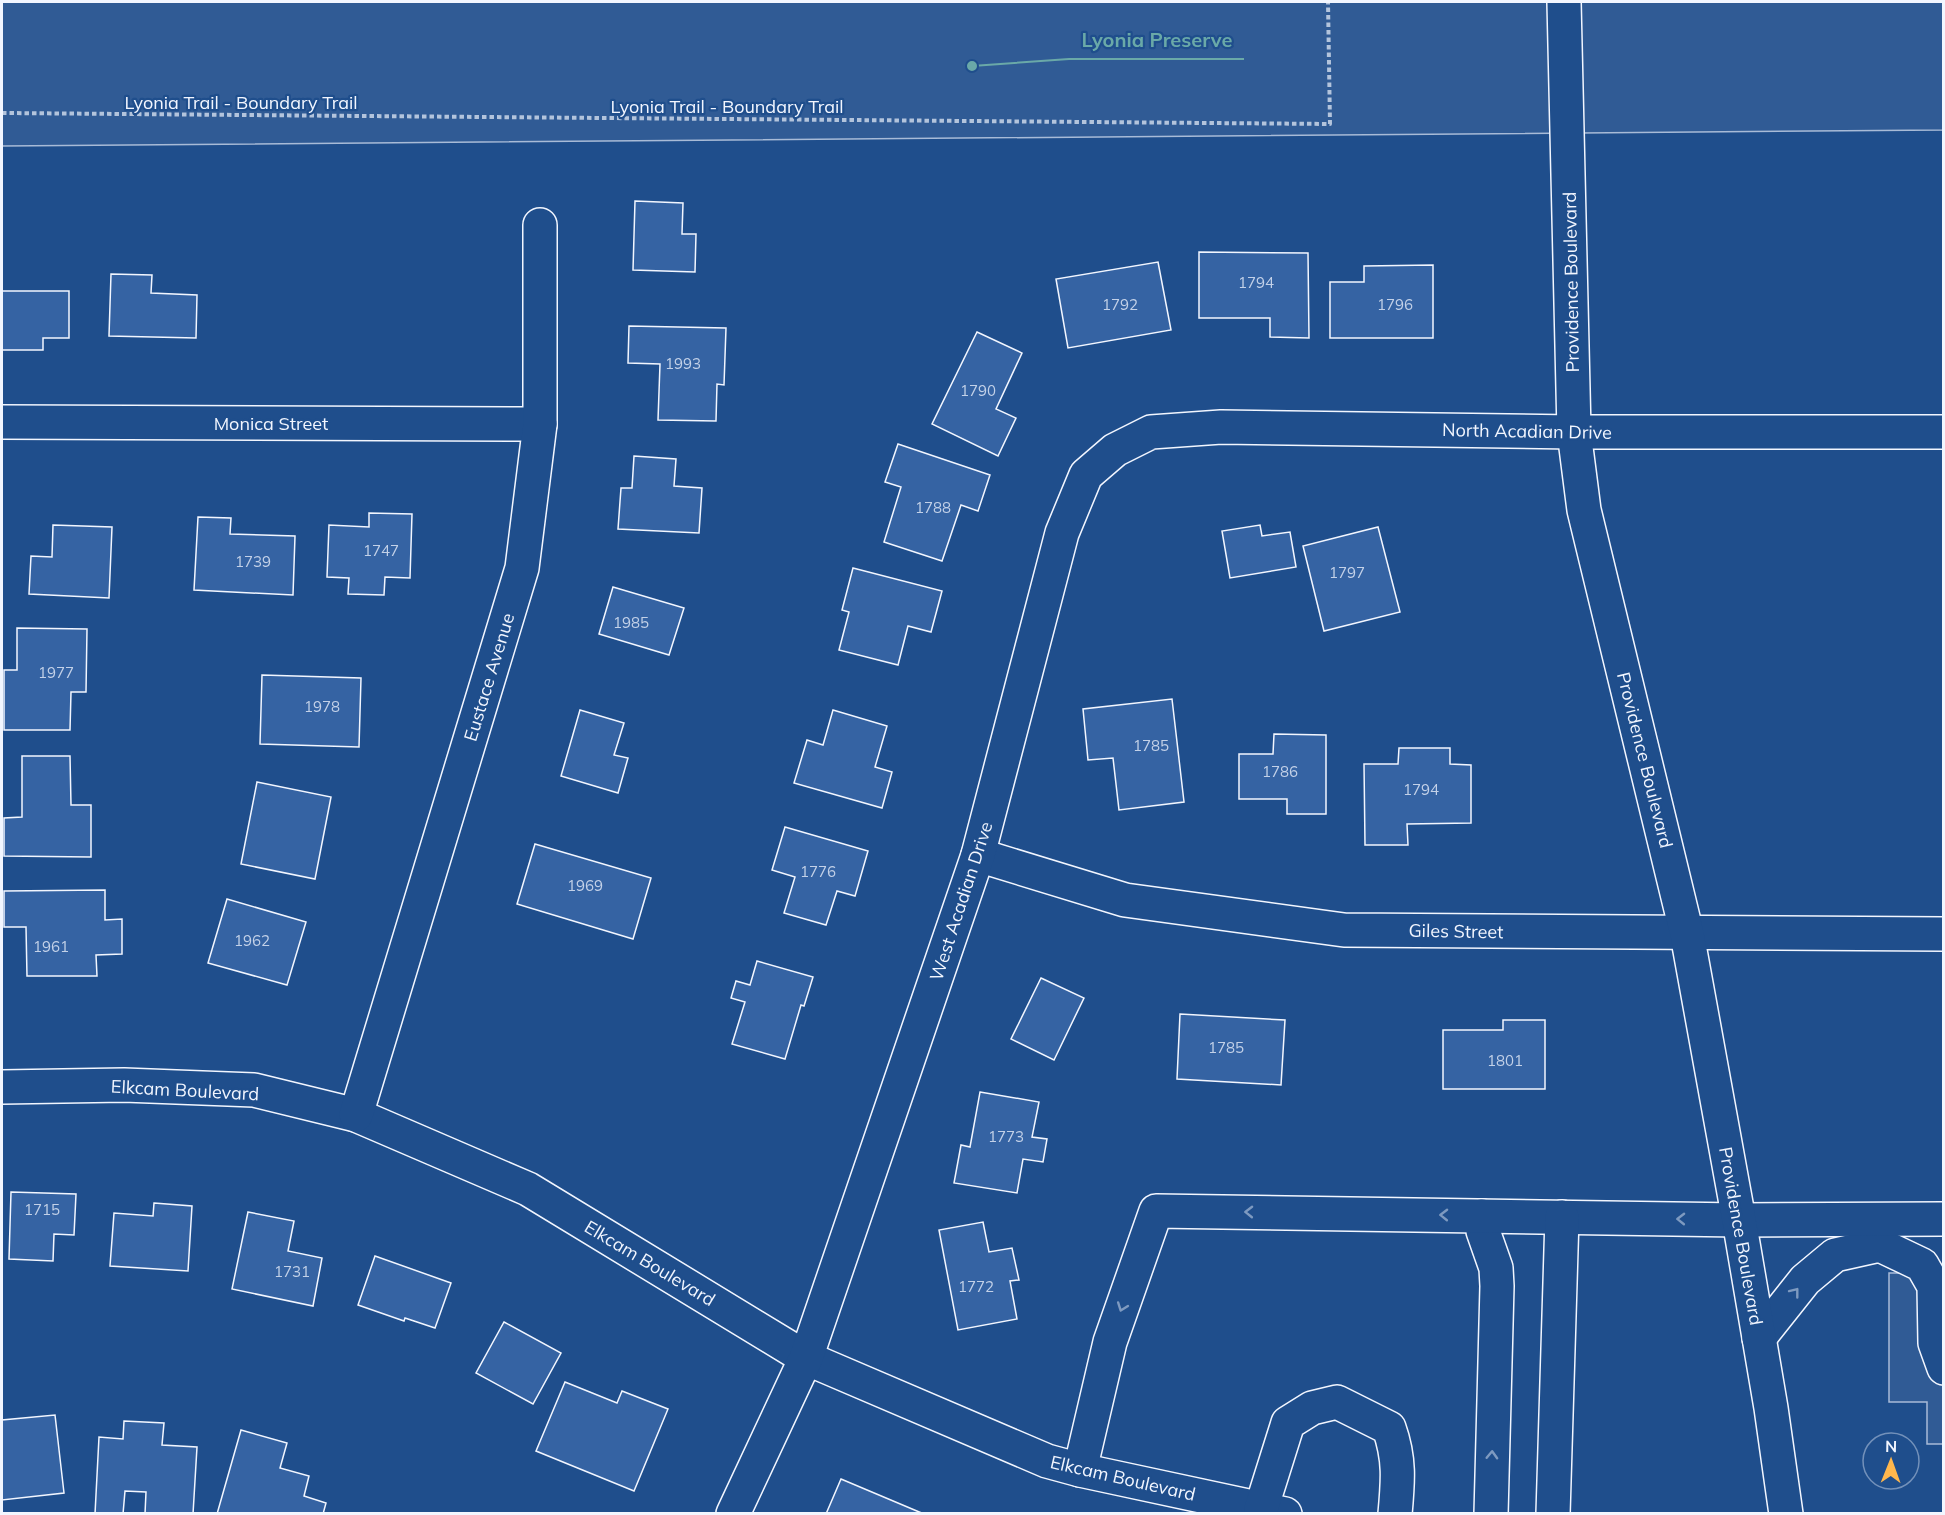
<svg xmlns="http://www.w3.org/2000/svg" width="1945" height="1515" font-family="Mulish,sans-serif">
  <rect width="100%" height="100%" fill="#1f4e8c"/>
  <g fill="#305b95" stroke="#a8bbd7" stroke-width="1.5">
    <polygon points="2,2 1943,2 1943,130 2,146"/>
    <polygon points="1889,1273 1943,1273 1943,1444 1927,1444 1927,1402 1889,1402"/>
  </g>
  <g fill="#3563a3" stroke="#f2f6ff" stroke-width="1.5">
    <polygon points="635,201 683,203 682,234 696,234 695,272 633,270"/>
    <polygon points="1199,252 1308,253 1309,338 1270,337 1270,318 1199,318"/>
    <polygon points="1158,262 1171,330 1068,348 1056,279"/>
    <polygon points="1433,265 1433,338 1330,338 1330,282 1364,282 1364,266"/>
    <polygon points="111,274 152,275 151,293 197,295 196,338 109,336"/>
    <polygon points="2,291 69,291 69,338 43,338 43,350 2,350"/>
    <polygon points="629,326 726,328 724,385 717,384 716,421 658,420 660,364 628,363"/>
    <polygon points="977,332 1022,353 996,409 1016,418 998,456 932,424"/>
    <polygon points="898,444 990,475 978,511 961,505 942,561 884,542 901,487 885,482"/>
    <polygon points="634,456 676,459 674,486 702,488 699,533 618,529 621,488 632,488"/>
    <polygon points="369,513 412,514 410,578 385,577 384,595 348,594 349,578 327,577 329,525 369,527"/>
    <polygon points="198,517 231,518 230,534 295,536 293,595 194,590"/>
    <polygon points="53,525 112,527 109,598 29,594 31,556 52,557"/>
    <polygon points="1260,525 1262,536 1290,532 1296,567 1230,578 1222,531"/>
    <polygon points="1378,527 1400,612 1324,631 1303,546"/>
    <polygon points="853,568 942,591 931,632 908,626 898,665 839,650 849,612 842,610"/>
    <polygon points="613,587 684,608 669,655 599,634"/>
    <polygon points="17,628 87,629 86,692 71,692 70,730 4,730 4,670 17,670"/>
    <polygon points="262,675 361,678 359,747 260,744"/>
    <polygon points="1172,699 1184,802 1119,810 1113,758 1088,760 1083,709"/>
    <polygon points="580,710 624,723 614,755 628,758 618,793 561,776"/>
    <polygon points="833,710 887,726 875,767 892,772 882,808 794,783 807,740 823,745"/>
    <polygon points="1274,734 1326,735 1326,814 1287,814 1287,799 1239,799 1239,754 1273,754"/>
    <polygon points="1399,748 1450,748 1450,764 1471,765 1471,823 1407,824 1408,845 1365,845 1364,764 1398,764"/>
    <polygon points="22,756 70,756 71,805 91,805 91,857 4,856 4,818 22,817"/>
    <polygon points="257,782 331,797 315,879 241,864"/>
    <polygon points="785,827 868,851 855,896 837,891 826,925 784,913 795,877 772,870"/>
    <polygon points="535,844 651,878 633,939 517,904"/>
    <polygon points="105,890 105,920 122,919 122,954 96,955 97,976 27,976 26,927 4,927 4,891"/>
    <polygon points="227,899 306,922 287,985 208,963"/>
    <polygon points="757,961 813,977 804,1006 801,1005 785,1059 732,1044 745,1002 731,998 736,981 750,985"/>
    <polygon points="1041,978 1084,998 1054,1060 1011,1039"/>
    <polygon points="1180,1014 1285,1020 1281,1085 1177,1079"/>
    <polygon points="1503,1020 1545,1020 1545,1089 1443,1089 1443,1030 1503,1030"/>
    <polygon points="980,1092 1039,1102 1032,1137 1047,1139 1043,1162 1023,1159 1017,1193 954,1183 961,1145 970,1147"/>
    <polygon points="11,1192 76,1194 74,1235 54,1234 53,1261 9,1259"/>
    <polygon points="154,1203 192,1206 188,1271 110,1266 114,1213 153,1216"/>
    <polygon points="248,1212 294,1221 288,1251 322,1258 313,1306 232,1289"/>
    <polygon points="983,1222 989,1252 1012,1248 1019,1280 1010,1281 1017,1319 958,1330 939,1230"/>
    <polygon points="375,1256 451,1283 435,1328 405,1318 404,1321 358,1305"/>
    <polygon points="504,1322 561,1353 533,1404 476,1373"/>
    <polygon points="565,1382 617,1403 622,1391 668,1409 634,1491 536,1451"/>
    <polygon points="55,1415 64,1493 2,1500 2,1420"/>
    <polygon points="124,1421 164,1423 162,1445 197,1447 193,1514 145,1514 146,1492 125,1491 123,1514 95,1514 99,1437 123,1439"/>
    <polygon points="241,1430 287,1443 280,1468 309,1476 304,1496 326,1503 323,1514 217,1514"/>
    <polygon points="841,1479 924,1514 826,1514"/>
  </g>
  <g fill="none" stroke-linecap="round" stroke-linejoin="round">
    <g stroke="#f2f6ff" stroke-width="36">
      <g id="minor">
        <polyline points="2,422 540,424"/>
        <polyline points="978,855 1125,900 1344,930 1944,934"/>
        <polyline points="2,1087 124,1085 254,1090 356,1115 528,1189 806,1358 1047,1461 1080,1470 1285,1514"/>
        <polyline points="356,1115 522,568 540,424 540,225"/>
        <polyline points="1482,1216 1483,1231 1496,1268 1497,1286 1491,1514"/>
        <polyline points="1759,1338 1805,1280 1835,1255 1880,1245 1922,1265 1934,1286 1935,1343 1944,1368"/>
        <polyline points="1080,1470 1110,1342 1156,1211 1739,1220 1944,1219"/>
        <path d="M1261,1509L1288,1423L1312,1408L1337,1402L1389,1428C1400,1459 1398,1481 1395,1514"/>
        <polyline points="733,1514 806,1358 978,855 1062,533 1086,475 1115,450 1151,432 1221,427 1574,432 1944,432"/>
        <polyline points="1553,1514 1562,1217"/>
      </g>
    </g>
    <g stroke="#f2f6ff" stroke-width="36">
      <polyline id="major" points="1564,2 1574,432 1584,510 1687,934 1739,1220 1771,1408 1786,1514"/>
    </g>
    <polyline stroke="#b3c4dc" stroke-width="4" stroke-dasharray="4.5 3" stroke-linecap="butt" points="2,113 1330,124 1328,2"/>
    <use href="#minor" stroke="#1f4e8c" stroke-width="33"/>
    <use href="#major" stroke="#1f4e8c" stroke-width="33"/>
  </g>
  <defs><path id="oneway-chevron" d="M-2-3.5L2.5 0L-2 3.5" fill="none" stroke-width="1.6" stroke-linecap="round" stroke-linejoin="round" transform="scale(1.5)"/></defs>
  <g stroke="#7e9ac0">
    <use href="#oneway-chevron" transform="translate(1249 1212) rotate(-179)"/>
    <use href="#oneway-chevron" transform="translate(1444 1215) rotate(-179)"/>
    <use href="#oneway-chevron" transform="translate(1681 1219) rotate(-179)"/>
    <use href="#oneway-chevron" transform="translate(1795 1292) rotate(-52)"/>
    <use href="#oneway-chevron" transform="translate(1122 1307) rotate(110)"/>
    <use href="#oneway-chevron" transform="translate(1492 1455) rotate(-88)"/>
  </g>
  <g text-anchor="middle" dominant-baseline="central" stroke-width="4.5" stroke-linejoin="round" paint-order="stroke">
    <g font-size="15" fill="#c3d1e8">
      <text x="1256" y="282">1794</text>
      <text x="1120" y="304">1792</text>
      <text x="1395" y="304">1796</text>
      <text x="683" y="363">1993</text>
      <text x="978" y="390">1790</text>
      <text x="933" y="507">1788</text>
      <text x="381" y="550">1747</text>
      <text x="253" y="561">1739</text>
      <text x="1347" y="572">1797</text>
      <text x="631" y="622">1985</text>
      <text x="56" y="672">1977</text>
      <text x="322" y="706">1978</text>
      <text x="1151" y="745">1785</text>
      <text x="1280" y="771">1786</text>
      <text x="1421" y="789">1794</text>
      <text x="818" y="871">1776</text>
      <text x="585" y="885">1969</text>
      <text x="252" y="940">1962</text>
      <text x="51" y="946">1961</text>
      <text x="1226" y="1047">1785</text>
      <text x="1505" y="1060">1801</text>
      <text x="1006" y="1136">1773</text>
      <text x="42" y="1209">1715</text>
      <text x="292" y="1271">1731</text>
      <text x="976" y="1286">1772</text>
    </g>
    <g font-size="18" fill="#f2f6ff" stroke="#1f4e8c">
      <text x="241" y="102">Lyonia Trail - Boundary Trail</text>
      <text x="727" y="106">Lyonia Trail - Boundary Trail</text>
      <text transform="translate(1571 282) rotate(-91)">Providence Boulevard</text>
      <text x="271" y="423">Monica Street</text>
      <text transform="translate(1527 431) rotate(1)">North Acadian Drive</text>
      <text transform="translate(489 677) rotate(-73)">Eustace Avenue</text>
      <text transform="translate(1645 760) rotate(76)">Providence Boulevard</text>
      <text transform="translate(961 901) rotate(-72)">West Acadian Drive</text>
      <text transform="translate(1456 931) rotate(1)">Giles Street</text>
      <text transform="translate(185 1090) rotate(3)">Elkcam Boulevard</text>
      <text transform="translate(1741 1236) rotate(80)">Providence Boulevard</text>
      <text transform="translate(650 1263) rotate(31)">Elkcam Boulevard</text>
      <text transform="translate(1123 1478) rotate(13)">Elkcam Boulevard</text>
    </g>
  </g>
  <path fill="none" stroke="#6aa9a8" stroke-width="2" d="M972 66L1069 59H1244"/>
  <circle fill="#6aa9a8" stroke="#1f4e8c" stroke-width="2" cx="972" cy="66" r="6"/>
  <g font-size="20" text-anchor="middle" font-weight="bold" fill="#6aa9a8" stroke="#1f4e8c" stroke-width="4.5" stroke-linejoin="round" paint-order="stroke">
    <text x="1157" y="47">Lyonia Preserve</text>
  </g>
  <rect width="1945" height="1515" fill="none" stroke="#f2f6ff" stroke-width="6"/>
  <g transform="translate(1891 1461) rotate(1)"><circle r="28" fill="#1f4e8c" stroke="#7391ba" stroke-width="1.5"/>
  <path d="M0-4.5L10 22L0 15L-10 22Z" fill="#ffb74d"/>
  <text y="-9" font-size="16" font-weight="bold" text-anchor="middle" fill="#f2f6ff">N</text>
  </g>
</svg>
